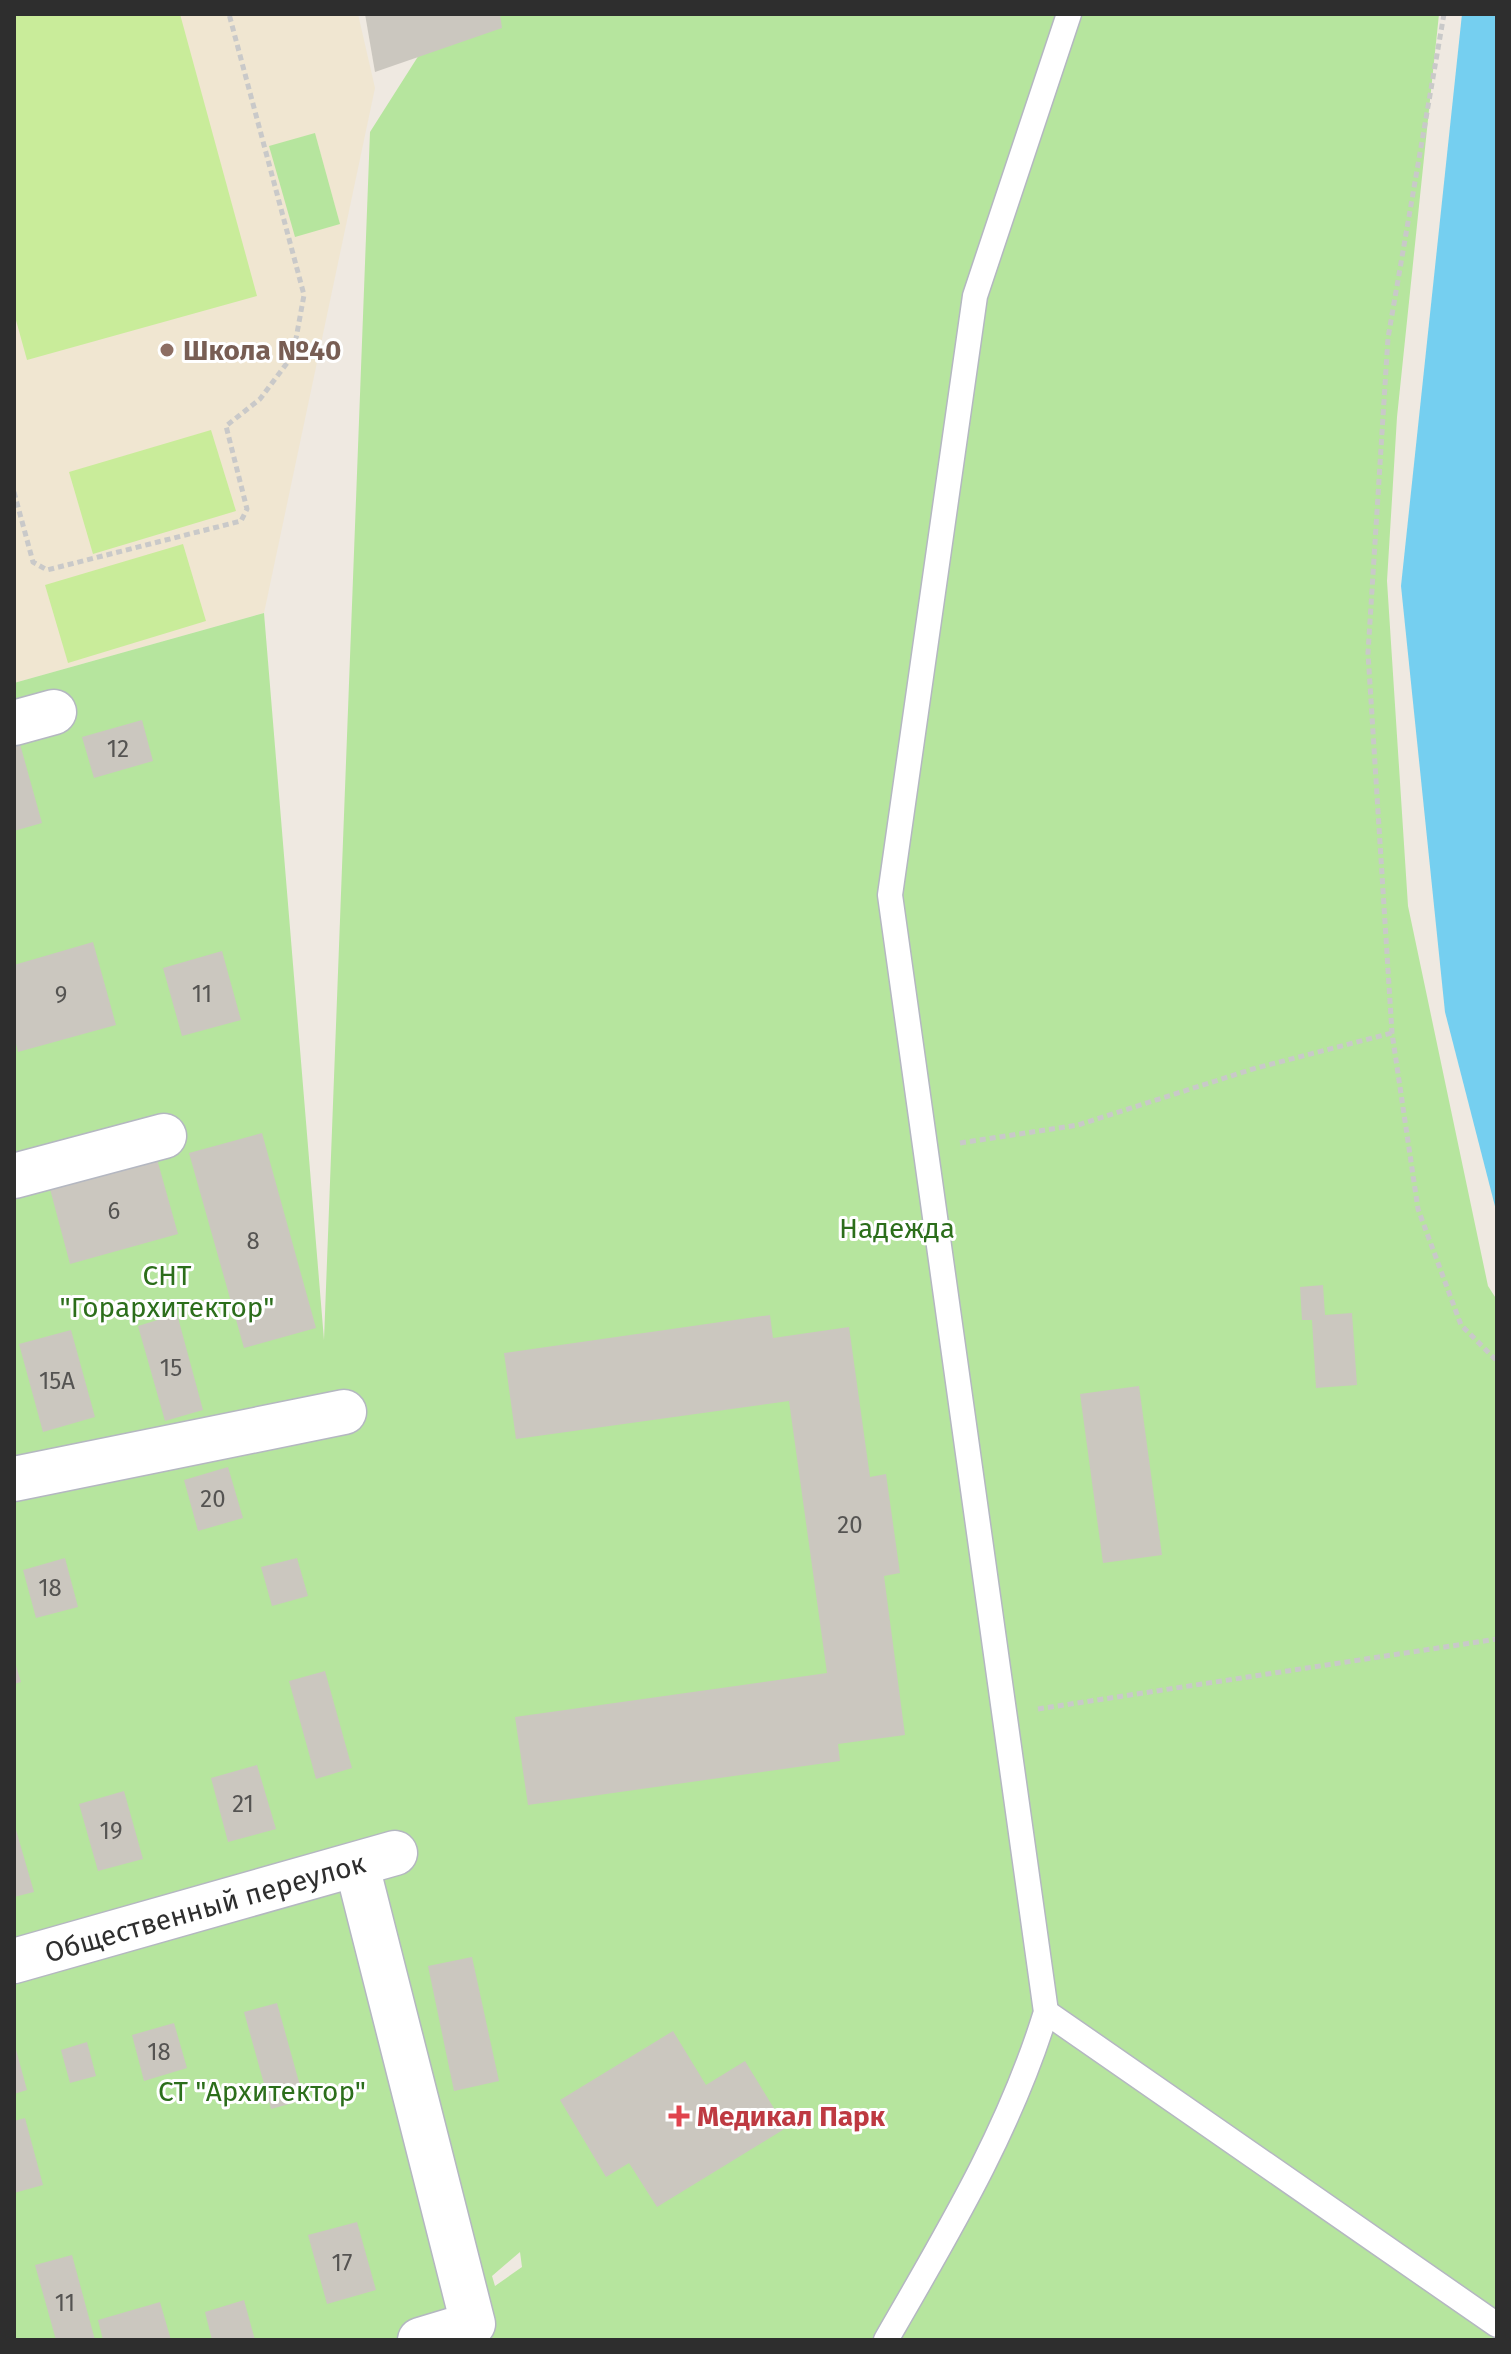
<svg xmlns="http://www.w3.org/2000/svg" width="1511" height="2354" font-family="'Fira Sans',sans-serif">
  <rect width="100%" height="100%" fill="#efe9e1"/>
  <polygon fill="#f0e6d1" points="14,14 358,14 375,88 264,613 14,683"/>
  <g fill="#b6e59e" fill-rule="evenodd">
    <path d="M445,14H1439L1397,417L1387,581L1408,906L1488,1286L1497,1300V2340H14V683L264,613L324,1340L370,132ZM520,2252L522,2267L495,2286L492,2276Z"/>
    <polygon points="315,133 340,224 295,237 269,146"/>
  </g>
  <g fill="#c9ec9a">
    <polygon points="14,14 180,14 257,296 27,360 14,313"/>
    <polygon points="211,430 236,511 93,554 69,472"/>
    <polygon points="183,544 206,621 68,663 45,585"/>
  </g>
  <polygon fill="#75cff0" points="1462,14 1497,14 1497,1214 1445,1012 1401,586"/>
  <g fill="#cbc7bf">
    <polygon points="365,14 500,14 502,28 375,72"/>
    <polygon points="142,720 153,761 94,778 82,737"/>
    <polygon points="20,744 42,823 14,831 14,745"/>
    <polygon points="93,942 116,1025 18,1052 14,1036 14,965"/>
    <polygon points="222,951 241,1020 182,1036 163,968"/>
    <polygon points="262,1133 316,1328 244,1348 189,1153"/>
    <polygon points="157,1159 178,1234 70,1264 50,1189"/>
    <polygon points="1323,1285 1325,1315 1352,1313 1357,1385 1316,1388 1312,1320 1302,1320 1300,1287"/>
    <polygon points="177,1314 203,1410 165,1421 138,1326"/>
    <polygon points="770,1315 773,1338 849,1327 870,1477 886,1474 900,1573 884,1576 905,1735 838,1744 840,1761 528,1805 515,1717 827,1673 789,1401 516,1439 504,1353"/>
    <polygon points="71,1330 95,1417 43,1432 19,1344"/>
    <polygon points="1139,1386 1162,1555 1103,1563 1080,1394"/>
    <polygon points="228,1467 243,1518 198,1531 184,1480"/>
    <polygon points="65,1558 78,1607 36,1618 23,1570"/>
    <polygon points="297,1558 308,1596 272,1606 261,1567"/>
    <polygon points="14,1659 21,1682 14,1684"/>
    <polygon points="325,1671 352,1768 316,1779 289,1681"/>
    <polygon points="257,1765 276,1829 228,1842 211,1778"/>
    <polygon points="124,1791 143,1859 98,1871 79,1804"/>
    <polygon points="14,1823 34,1892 14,1897"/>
    <polygon points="472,1957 499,2081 454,2091 428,1966"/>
    <polygon points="277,2003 304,2100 271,2109 244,2012"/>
    <polygon points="174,2023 187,2068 144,2081 132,2035"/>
    <polygon points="673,2031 706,2085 745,2061 786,2128 657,2207 629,2163 606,2177 560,2100"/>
    <polygon points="87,2042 96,2076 70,2083 61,2050"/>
    <polygon points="15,2046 27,2090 14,2094 14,2047"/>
    <polygon points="25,2118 43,2185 14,2193 14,2121"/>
    <polygon points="357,2222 376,2290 327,2304 308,2235"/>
    <polygon points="72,2255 95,2340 56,2340 35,2265"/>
    <polygon points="244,2300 255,2340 212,2340 205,2312"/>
    <polygon points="160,2302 171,2340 103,2340 98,2320"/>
  </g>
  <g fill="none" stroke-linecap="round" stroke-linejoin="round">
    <g stroke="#b4b7c1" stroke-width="27">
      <g id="lane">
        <polyline points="1046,2012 1497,2325"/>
        <path d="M886,2340C947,2234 1010,2130 1046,2012L890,895L975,296L1069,14"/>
      </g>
    </g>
    <g stroke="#b4b7c1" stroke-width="47">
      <g id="street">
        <polyline points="14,723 54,712"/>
        <polyline points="14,1176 164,1136"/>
        <polyline points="14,1479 344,1412"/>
        <polyline points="357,1866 473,2324 420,2340"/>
        <polyline points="14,1961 395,1853"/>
      </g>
    </g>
    <g stroke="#c9c9c9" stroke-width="5" stroke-dasharray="6 4" stroke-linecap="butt">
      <polyline points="1444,14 1388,338 1368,653 1392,1033 1418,1209 1461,1325 1497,1361"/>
      <polyline points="14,492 33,562 47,570 241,521 247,509 226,426 260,399 293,355 304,295 229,14"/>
      <polyline points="960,1143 1078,1125 1256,1068 1392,1033"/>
      <polyline points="1038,1709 1497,1639"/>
    </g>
    <use href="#lane" stroke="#fff" stroke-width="24"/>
    <use href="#street" stroke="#fff" stroke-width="44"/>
  </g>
  <circle fill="#8d6e63" stroke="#fff" stroke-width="3" cx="167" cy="350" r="8"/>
  <path fill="#e0444e" stroke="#fff" stroke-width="3" d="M675 2104h8v8h8v8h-8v8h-8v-8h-8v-8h8z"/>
  <g text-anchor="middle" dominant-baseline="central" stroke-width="6" stroke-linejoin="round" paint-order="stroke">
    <g font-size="24" fill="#555452">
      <text x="118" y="749">12</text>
      <text x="202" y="994">11</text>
      <text x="61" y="995">9</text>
      <text x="114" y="1211">6</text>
      <text x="253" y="1241">8</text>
      <text x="171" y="1368">15</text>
      <text x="57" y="1381">15А</text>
      <text x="213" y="1499">20</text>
      <text x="850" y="1525">20</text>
      <text x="50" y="1588">18</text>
      <text x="243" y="1804">21</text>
      <text x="111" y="1831">19</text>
      <text x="159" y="2052">18</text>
      <text x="342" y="2263">17</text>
      <text x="65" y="2303">11</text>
    </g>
    <g font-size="28" font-weight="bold" fill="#785e54" stroke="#fff" text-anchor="start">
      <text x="183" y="350">Школа №40</text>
    </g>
    <g font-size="28" fill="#2c6e1b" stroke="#fff">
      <text x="897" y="1228">Надежда</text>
      <text x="167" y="1275">СНТ<tspan x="167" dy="32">"Горархитектор"</tspan></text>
      <text x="262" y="2091">СТ "Архитектор"</text>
    </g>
    <g font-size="28" fill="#2e2e2e" stroke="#fff">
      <text transform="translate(205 1908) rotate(-16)">Общественный переулок</text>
    </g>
    <g font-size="28" font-weight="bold" fill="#be3a42" stroke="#fff" text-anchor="start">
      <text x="697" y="2116">Медикал Парк</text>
    </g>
  </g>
  <rect width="1511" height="2354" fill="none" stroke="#2e2e2e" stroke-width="32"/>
</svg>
